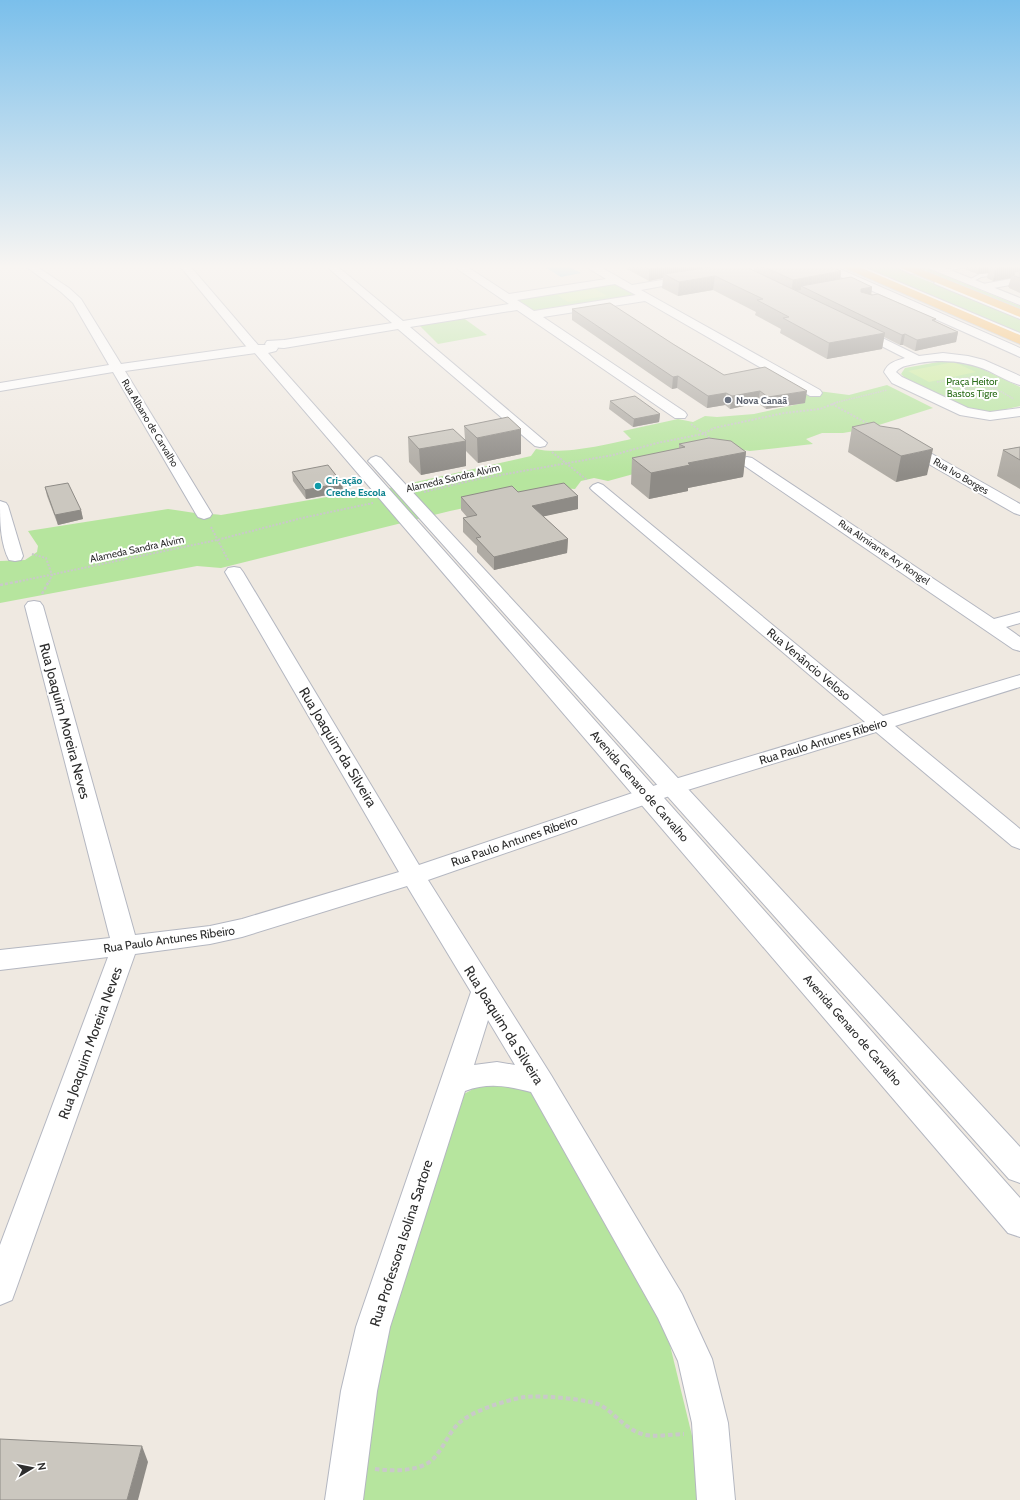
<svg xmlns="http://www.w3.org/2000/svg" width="1020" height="1500" font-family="Cabin,sans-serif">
  <rect width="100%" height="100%" fill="#efe9e1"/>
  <g fill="#b6e59e">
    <polygon points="862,266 891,266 1020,319 1020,333"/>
    <polygon points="911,266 931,270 1020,306 1020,310"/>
    <polygon points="615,283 636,296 536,313 515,299"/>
    <polygon points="462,317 487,335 438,344 420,326"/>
    <polygon points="949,360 974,365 1020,387 1020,406 993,412 973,410 906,379 901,374 905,368"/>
    <path d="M887,385L933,408L866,429L843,433H822L806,439L813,444L750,451L737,449L681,461L608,481L594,478L581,481L575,489L559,488L450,511L221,568L197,566L0,603V561L25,560L37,552L38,546L28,531L168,509C178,510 186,512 195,513C204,515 211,513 221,515L356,492L367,493L531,456L536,449C561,455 606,445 631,439L623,431L678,419L693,422L705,416L717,417L754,414L803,403L801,394L818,391L849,395Z"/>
    <polygon points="493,1078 528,1087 635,1273 668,1337 695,1448 697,1500 362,1500 382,1331 464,1094"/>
  </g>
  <g fill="#c9ec9a">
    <polygon points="595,289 607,296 568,302 557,295"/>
    <polygon points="954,362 976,372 929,382 908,371"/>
  </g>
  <polygon fill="#75cff0" points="554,266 567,266 581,273 561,277 545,267"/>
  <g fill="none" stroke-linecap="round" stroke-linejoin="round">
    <g stroke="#b4b7c1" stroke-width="2">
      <g id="service">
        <polygon points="856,266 861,266 1020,333 1020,337"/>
        <polygon points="894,266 899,266 915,273 911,274"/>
        <polygon points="965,266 974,266 944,271 942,270"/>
        <polygon points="1020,270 1020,272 981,277 970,283 967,281 980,274"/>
        <polygon points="937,281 1020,315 1020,319 935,284 934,283"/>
      </g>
    </g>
    <g stroke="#b4b7c1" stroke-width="2">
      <g id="minor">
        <polygon points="25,266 36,266 69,288 81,299 121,364 256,345 260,346 262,349 260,352 256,353 125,371 212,514 210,517 204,519 198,517 196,514 113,372 0,391 0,383 109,365 73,303 61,292"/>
        <path d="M326,266H337L403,321L509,304L456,268L455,266H466L509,294L606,279L588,268L587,266H599L632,285L691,275L695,276L696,278L695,280L641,290L820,390L822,393L820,396H810L645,301L543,317L685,412L687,415L685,418H675L517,310L410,327L547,443L545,446L540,447L535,446L398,329L284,348L267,347L265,344L267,341L284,340L392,323ZM615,284L636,295L534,311L517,300Z"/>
        <polygon points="757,266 779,266 774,269 722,277 717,274 722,271"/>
        <polygon points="1020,277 1020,283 983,290 978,287 983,284"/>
        <path d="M858,326L919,356L943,353L968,356L984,360L1020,376V385C1009,382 999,376 989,371C966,361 944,359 919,363C911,365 901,365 896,372L902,377L968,408L990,412L1020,408V416L990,420L960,415L892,383L884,372C888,362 896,361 905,358L854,332L852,330L854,328Z"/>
        <polygon points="906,441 911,442 1020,504 1020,515 1014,513 901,448 899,445 901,442"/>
        <polygon points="747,457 752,458 994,619 1020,612 1020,623 1006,627 1020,637 1020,651 1013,649 742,464 740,461 742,458"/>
        <path d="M598,483L603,485L883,716L1020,675V687L895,726L1020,829V849L1012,846L876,732L681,792L428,880L551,1075L682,1294L712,1359L728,1423L735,1500H697L692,1423L678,1361L658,1318L531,1092C509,1086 488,1082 465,1091L390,1327L377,1391L363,1500H325L341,1391L356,1327L471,992L407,886L242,937L210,944L135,954L16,1289L12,1300L0,1305V1245L108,957L0,970V950L110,938L25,606L28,602L34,601L40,602L43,606L135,935L210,926L242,919L399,872L225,572L228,568L234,567L240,568L243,572L419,865L665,782L865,722L593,491L590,488L593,485ZM488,1020L515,1065L497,1062L474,1065Z"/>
        <path d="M0,501L6,503L8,506L23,556L21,560L15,561L9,560C0,543 0,520 0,501Z"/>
      </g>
    </g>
    <g stroke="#b4b7c1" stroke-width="2">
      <g id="tertiary">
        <polygon points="180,266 190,266 258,345 276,345 278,348 276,351 268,353 1020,1198 1020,1237 1008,1233 254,352 250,351"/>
        <polygon points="376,456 381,458 1020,1147 1020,1183 1009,1179 371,464 368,461 371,458"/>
      </g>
    </g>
    <g stroke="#b4b7c1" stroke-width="2">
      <g id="secondary">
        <polygon points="820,266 833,266 1020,348 1020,357 821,268"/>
        <polygon points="927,266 940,266 1020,298 1020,305 928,268"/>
      </g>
    </g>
    <g stroke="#c9c9c9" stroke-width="2">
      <g id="trunk">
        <polygon points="844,266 857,266 1020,335 1020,344 845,268"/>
        <polygon points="900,266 913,266 1020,309 1020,317 901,268"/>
      </g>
    </g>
    <g stroke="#c9c9c9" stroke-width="1.5" stroke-dasharray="1.5 1" stroke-linecap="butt">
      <polyline points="968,379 995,388 1014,399"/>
      <polyline points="949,381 987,401"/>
      <polyline points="937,382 974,377"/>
      <polyline points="949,388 960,386"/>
      <polyline points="965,388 980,389"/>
      <polyline points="963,395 997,387"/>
      <polyline points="834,403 887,390"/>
    </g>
    <g stroke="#c9c9c9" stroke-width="2" stroke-dasharray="2 1.5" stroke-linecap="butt">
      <polyline points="832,404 870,425"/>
      <polyline points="691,424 711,439"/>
      <polyline points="552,452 587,480"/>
      <polyline points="424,492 478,479 613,455 657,443 703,434 714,428 784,413 820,409 838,402"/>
      <polyline points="211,527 228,560"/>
      <polyline points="32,554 46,558 52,575 49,582"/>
      <polyline points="16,582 217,540 302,518 373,503"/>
    </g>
    <g stroke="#c9c9c9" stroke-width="2.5" stroke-dasharray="3 2" stroke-linecap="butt">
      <polyline points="0,585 21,581"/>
      <polyline points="42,594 49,581"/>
    </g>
    <path stroke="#c9c9c9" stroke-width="4" stroke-dasharray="4.5 3" stroke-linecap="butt" d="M375,1469C392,1471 420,1472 433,1459C443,1449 448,1434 458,1424C471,1411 506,1400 525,1397C538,1395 592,1399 602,1406C616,1415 626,1429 642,1434C652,1438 673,1434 684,1434"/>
    <use href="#service" fill="#fff" fill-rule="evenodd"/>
    <use href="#minor" fill="#fff" fill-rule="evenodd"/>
    <use href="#tertiary" fill="#fff" fill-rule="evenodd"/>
    <use href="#secondary" fill="#fff" fill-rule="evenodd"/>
    <use href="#trunk" fill="#f8ba60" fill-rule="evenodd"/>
  </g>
  <g fill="#afaba4" fill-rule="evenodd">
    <path d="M627,266H829L841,271L840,279L872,287L871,294L936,319L935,321L958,332L956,342L915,351L903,345H900L884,337L882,349L827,359L780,333L781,329L755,315L756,312L713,290L678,296L662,288L663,278L649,281L627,269ZM745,266H755L754,271Z"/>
    <polygon points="966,266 1020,266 1020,293 1009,288 1009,287 1008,287 1011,278 993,281 987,278 988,273 977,274 965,269"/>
    <polygon points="572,309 673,344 724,375 805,403 766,409 758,403 730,409 725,405 707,408 677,388 672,389 572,320"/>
    <polygon points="610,401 660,414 659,422 633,427 609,409"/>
    <polygon points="874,422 927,475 896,482 848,452 852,427"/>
    <polygon points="464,426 521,454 478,463 466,451 466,466 421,475 409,462 408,437 465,439"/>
    <polygon points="679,444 746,452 743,477 688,488 688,491 649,499 631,484 632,458 679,449"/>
    <polygon points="1020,447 1020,489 997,476 1003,450"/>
    <polygon points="292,472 342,483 343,492 306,499 293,481"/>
    <polygon points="45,487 81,510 83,519 58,525 47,496"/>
    <polygon points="518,492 578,496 578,509 543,516 568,539 567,553 494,570 477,552 477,546 463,532 463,518 467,517 461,510 461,497"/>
  </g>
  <g fill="#8e8b86">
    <polygon points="674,266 722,266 664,274 663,278 649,281 649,269"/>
    <polygon points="979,266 989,266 988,273 977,274"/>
    <polygon points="993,266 1020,266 1020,276 1012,273 1011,278 993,281 996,267"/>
    <polygon points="841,271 840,283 801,286 801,290 791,292 793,280"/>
    <polygon points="715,276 713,290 678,296 679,282"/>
    <polygon points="872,287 871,297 860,299 861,289"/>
    <polygon points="958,332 956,342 915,351 917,340"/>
    <polygon points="885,333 882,349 827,359 829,343"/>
    <polygon points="905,334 903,345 900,345 902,335"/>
    <polygon points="678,376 677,388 672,389 673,377"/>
    <polygon points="760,391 758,403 730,409 732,396"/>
    <polygon points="807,391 805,403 766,409 768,397"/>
    <polygon points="726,393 725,405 707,408 708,396"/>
    <polygon points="660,414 659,422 633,427 634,419"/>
    <polygon points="521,429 521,454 478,463 477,438"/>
    <polygon points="466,441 466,466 421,475 419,449"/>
    <polygon points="933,449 927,475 896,482 901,456"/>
    <polygon points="746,452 743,477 688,488 688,491 649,499 651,473 688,463"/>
    <polygon points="342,483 343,492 306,499 305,490"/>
    <polygon points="578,496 578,509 532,519 532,506"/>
    <polygon points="81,510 83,519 58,525 55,515"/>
    <polygon points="568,539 567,553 494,570 494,557"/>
    <polygon points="142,1446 148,1462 138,1500 127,1500"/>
  </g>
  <g fill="#cbc7bf" stroke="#8e8b86">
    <polygon points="642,266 674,266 649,269"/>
    <polygon points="718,266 744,266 885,333 829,343 783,318 789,317 757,300 763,299 715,276 679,282 664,274"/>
    <polygon points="762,266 829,266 841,271 793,280"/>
    <polygon points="993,266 1006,266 996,267"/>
    <polygon points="1020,271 1020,278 1012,275 1015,274 1012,273"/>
    <polygon points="851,277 872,287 861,289 861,292 872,295 878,294 936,319 932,320 958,332 917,340 905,334 902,335 801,286"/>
    <polygon points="610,303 673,344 724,375 765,367 807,391 768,397 760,391 732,396 726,393 708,396 678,376 673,377 572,309"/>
    <polygon points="635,396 660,414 634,419 610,401"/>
    <polygon points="508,417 521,429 477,438 464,426"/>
    <polygon points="874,422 880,426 899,429 933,449 901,456 852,427"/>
    <polygon points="453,429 466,441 419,449 408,437"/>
    <polygon points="709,438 731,441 746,452 688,463 690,465 651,473 632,458 685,447 679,444"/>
    <polygon points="1020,447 1020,460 1003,450"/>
    <polygon points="328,465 342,483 305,490 292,472"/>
    <polygon points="68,483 81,510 55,515 45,487"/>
    <polygon points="564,483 578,496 532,506 568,539 494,557 476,538 481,537 463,518 477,515 461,497 512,486 518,492"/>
    <polygon points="0,1439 142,1446 127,1500 0,1500"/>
  </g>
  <linearGradient id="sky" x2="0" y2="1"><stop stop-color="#7abfeb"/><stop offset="0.56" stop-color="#f8f5f2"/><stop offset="1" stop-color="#f8f5f2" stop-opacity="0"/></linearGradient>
  <rect width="1020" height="476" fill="url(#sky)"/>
  <circle fill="#6b7280" stroke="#fff" stroke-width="1.5" cx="728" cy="400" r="4"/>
  <circle fill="#0f9aa8" stroke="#fff" stroke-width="1.5" cx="318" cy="486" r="4"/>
  <g text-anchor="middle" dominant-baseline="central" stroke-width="4" stroke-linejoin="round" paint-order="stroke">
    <g font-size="10" fill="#2c6e1b" stroke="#fff">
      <text x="972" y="381">Praça Heitor<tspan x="972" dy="12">Bastos Tigre</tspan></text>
    </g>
    <g font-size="10" font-weight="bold" fill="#5b616d" stroke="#fff" text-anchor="start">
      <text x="736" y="400">Nova Canaã</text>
    </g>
    <g font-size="10" fill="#2e2e2e" stroke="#fff">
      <text transform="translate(150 423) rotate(59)">Rua Albano de Carvalho</text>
      <text transform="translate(961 476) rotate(30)">Rua Ivo Borges</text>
      <text transform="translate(453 478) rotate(-13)">Alameda Sandra Alvim</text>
      <text transform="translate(137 549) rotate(-12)">Alameda Sandra Alvim</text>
      <text transform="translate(884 552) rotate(34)">Rua Almirante Ary Rongel</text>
    </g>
    <g font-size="10" font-weight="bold" fill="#0d838f" stroke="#fff" text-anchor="start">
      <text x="326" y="480">Cri-ação<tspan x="326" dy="12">Creche Escola</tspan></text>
    </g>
    <g font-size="12" fill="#2e2e2e" stroke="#fff">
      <text transform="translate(809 664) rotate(40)">Rua Venâncio Veloso</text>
      <text transform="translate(823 741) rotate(-17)">Rua Paulo Antunes Ribeiro</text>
      <text transform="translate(640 786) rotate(49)">Avenida Genaro de Carvalho</text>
      <text transform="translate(514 841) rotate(-19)">Rua Paulo Antunes Ribeiro</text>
      <text transform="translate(169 939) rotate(-8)">Rua Paulo Antunes Ribeiro</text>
      <text transform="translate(853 1030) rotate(49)">Avenida Genaro de Carvalho</text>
    </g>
    <g font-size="14" fill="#2e2e2e" stroke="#fff">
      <text transform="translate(65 721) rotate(75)">Rua Joaquim Moreira Neves</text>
      <text transform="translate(338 747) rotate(59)">Rua Joaquim da Silveira</text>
      <text transform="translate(504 1025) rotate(58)">Rua Joaquim da Silveira</text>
      <text transform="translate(90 1043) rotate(-70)">Rua Joaquim Moreira Neves</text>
      <text transform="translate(401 1243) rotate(-72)">Rua Professora Isolina Sartore</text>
    </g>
  </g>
  <g transform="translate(32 1468) rotate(80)" stroke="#ffffff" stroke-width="3" paint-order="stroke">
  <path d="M0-3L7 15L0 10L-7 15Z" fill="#2e2e2e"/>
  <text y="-6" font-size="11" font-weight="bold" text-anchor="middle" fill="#2e2e2e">N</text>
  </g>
</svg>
